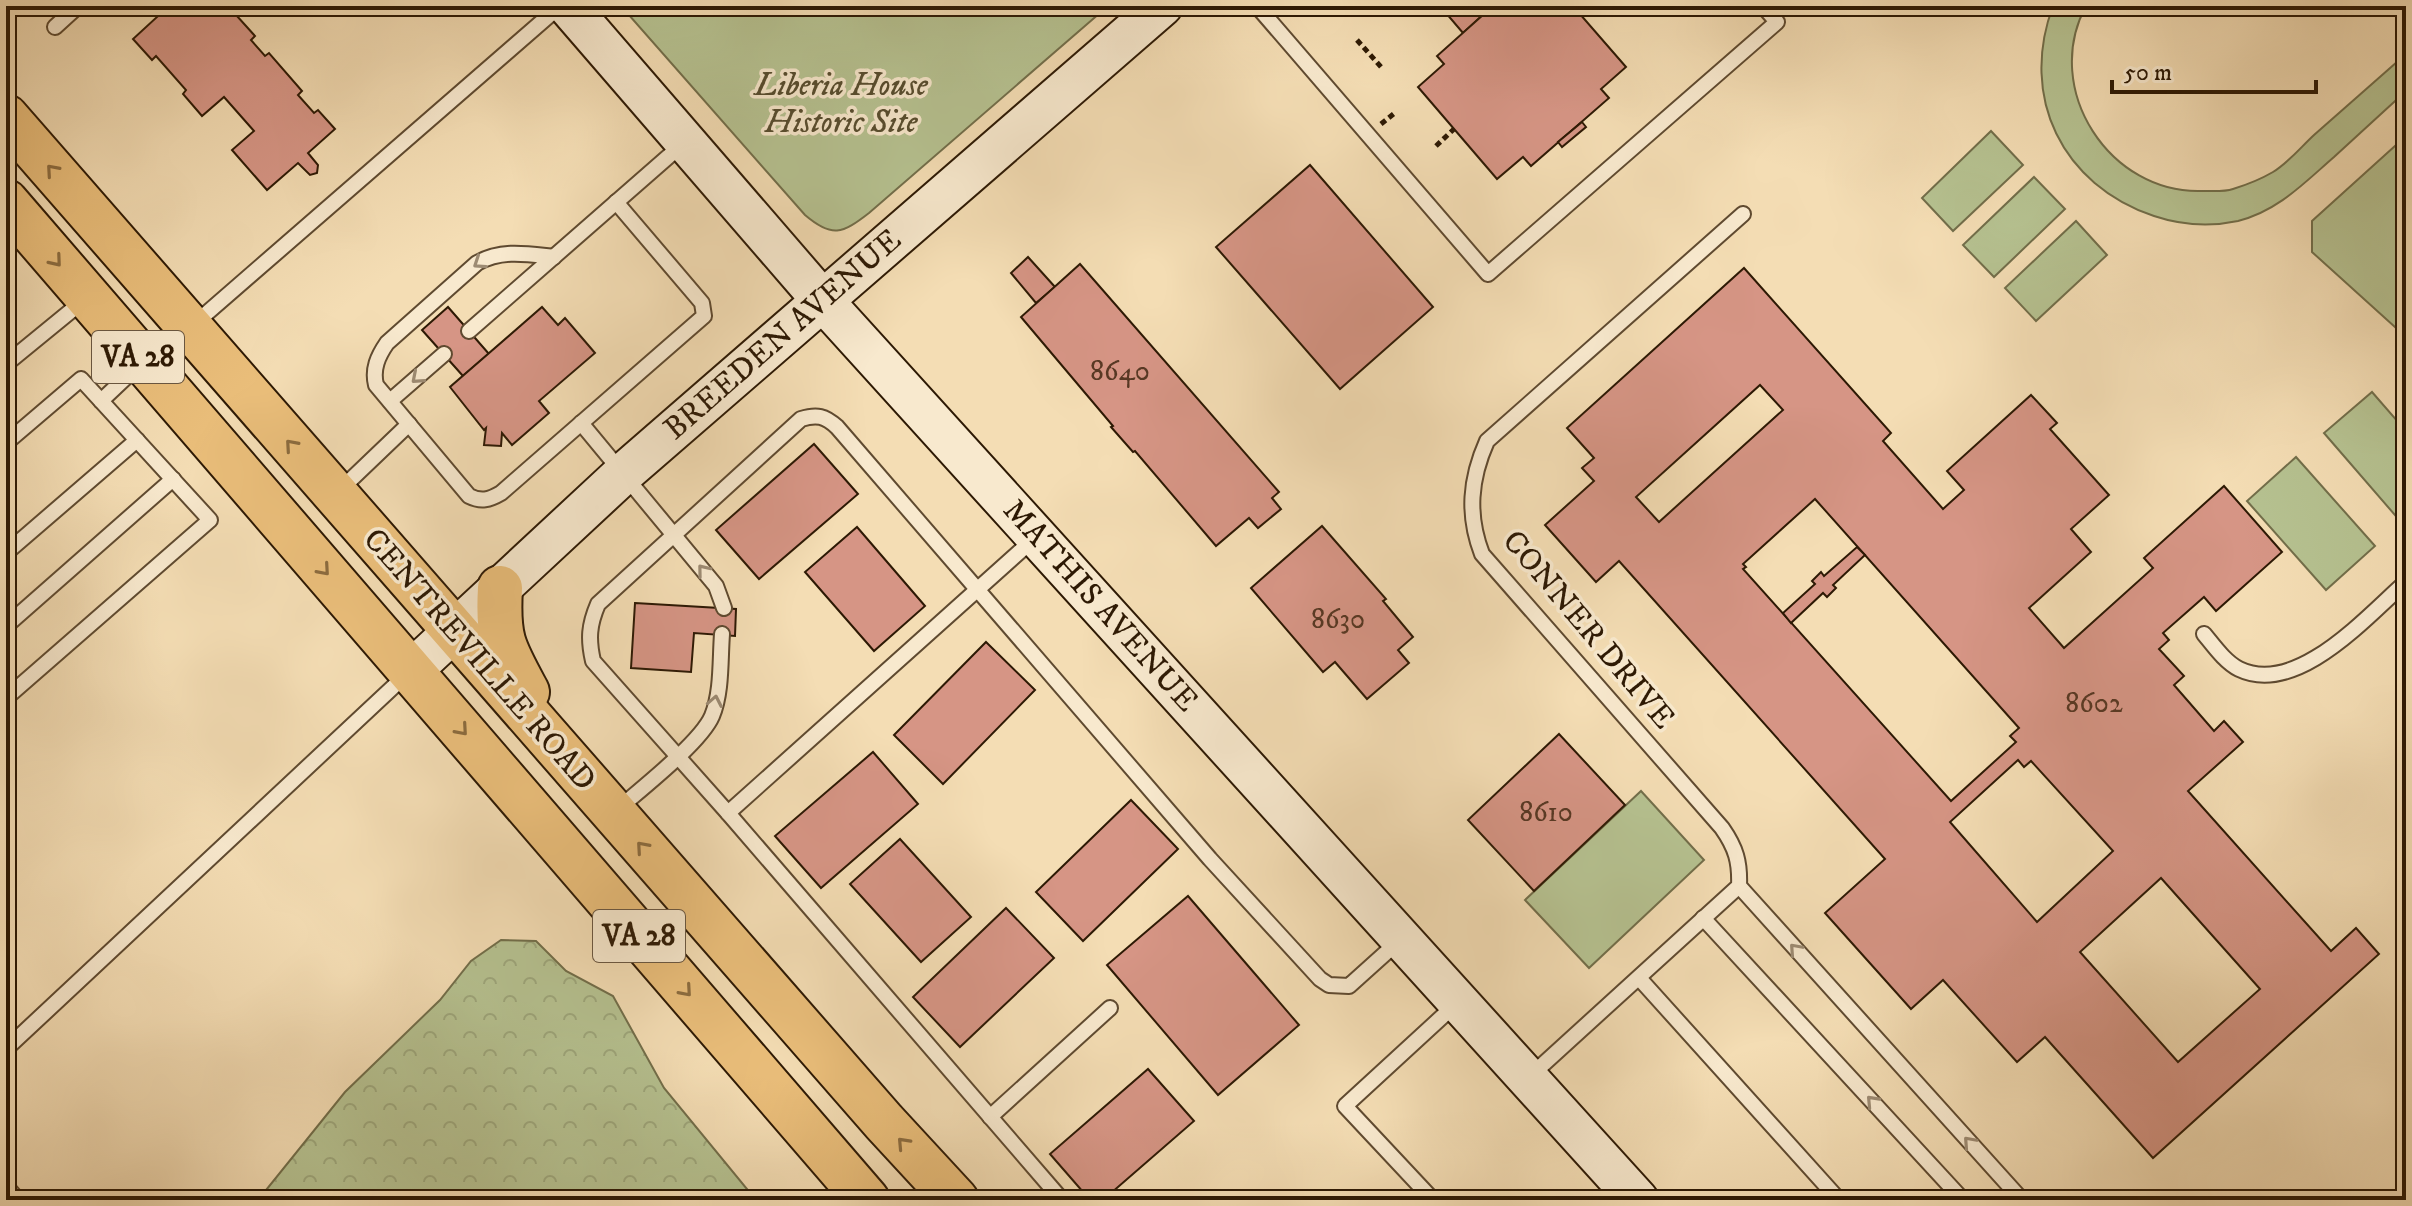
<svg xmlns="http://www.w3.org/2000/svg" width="2412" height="1206" font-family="'IM FELL DW Pica',serif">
  <defs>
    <pattern id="forest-crowns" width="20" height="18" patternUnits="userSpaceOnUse" patternTransform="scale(2)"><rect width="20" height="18" fill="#b6c291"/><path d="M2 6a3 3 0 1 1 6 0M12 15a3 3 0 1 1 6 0" fill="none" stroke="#9da67b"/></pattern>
  </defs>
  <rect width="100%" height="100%" fill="#f4ddb4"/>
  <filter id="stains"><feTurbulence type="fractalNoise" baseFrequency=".0025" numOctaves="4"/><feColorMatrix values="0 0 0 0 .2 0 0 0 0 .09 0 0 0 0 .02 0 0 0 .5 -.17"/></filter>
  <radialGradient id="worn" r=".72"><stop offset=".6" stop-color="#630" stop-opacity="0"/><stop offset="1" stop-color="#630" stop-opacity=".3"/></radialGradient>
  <polygon fill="url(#forest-crowns)" stroke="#726e4a" stroke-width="2" points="501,940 536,941 566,971 613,996 664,1088 756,1200 258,1200 345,1092 440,1000 471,961"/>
  <g fill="#b6c291" stroke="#726e4a" stroke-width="2">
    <path d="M621,6H1108L869,213C842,234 832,238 805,215Z"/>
    <path d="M2053,6H2086C2041,89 2110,195 2203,191C2213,191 2224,192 2233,189C2246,185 2261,179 2273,172C2288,163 2301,147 2314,135C2345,108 2375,81 2406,54V91C2382,113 2358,135 2334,157C2304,183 2278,211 2238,221C2210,227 2181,225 2154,216C2062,185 2019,97 2053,6Z"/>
    <polygon points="1991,131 2023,165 1953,231 1922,198"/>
    <polygon points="2406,136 2406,337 2312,252 2312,221"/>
    <polygon points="2034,177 2065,209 1994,277 1963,245"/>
    <polygon points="2076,221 2107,255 2036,321 2005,288"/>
    <polygon points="2372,392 2406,431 2406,517 2401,522 2324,433"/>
    <polygon points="2296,457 2375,546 2326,590 2247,501"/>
    <polygon points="1641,791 1704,860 1589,968 1525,900"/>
  </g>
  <g fill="#d69585" stroke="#2d1904" stroke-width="2" fill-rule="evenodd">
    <polygon points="147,6 228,6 255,36 251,40 265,56 269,53 302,91 298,95 314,113 318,110 335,129 308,153 318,165 317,173 310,175 298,163 267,190 232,150 254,131 224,97 202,116 183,94 186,90 156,56 152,60 133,39 157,17"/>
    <polygon points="1440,6 1483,6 1487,11 1463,33"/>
    <polygon points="1493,6 1573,6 1626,67 1601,89 1609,98 1531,166 1523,157 1497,179 1418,87 1444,64 1437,56"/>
    <polygon points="1582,122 1586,127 1562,147 1558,142"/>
    <polygon points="1310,165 1433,307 1340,389 1216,247"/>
    <polygon points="1028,257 1055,287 1036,303 1011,273"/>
    <polygon points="1080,264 1279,492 1272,498 1281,509 1258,528 1249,518 1216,546 1135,451 1133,452 1111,427 1113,426 1021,317"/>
    <path d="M1744,268L1891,433L1883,441L1943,509L1964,490L1947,471L2031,395L2057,423L2050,429L2109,495L2071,529L2091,552L2029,608L2064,648L2153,568L2144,558L2224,486L2282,552L2216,611L2204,597L2163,633L2169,640L2159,649L2184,676L2174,685L2214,731L2224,721L2243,742L2188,791L2331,951L2356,928L2379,954L2153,1158L2045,1037L2017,1062L1943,980L1911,1009L1825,913L1885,859L1619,561L1596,582L1545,525L1594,481L1582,468L1594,458L1567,428ZM1760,385L1783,410L1659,522L1636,497ZM1815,499L2019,728L2010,736L2016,742L1951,801L1743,569L1746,567L1743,564ZM2018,760L2024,767L2031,761L2113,851L2037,922L1950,822ZM2161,878L2260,989L2178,1062L2080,952Z"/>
    <polygon points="448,307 489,354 463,376 422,330"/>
    <polygon points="542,307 558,325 565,318 595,353 539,401 549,413 512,445 502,433 501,446 484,445 486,428 484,430 450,387"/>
    <polygon points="814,444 858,494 759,579 716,530"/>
    <polygon points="1322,526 1386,599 1383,601 1413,637 1398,650 1409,663 1367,699 1335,662 1323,672 1251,588"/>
    <polygon points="857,527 925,606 874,651 805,572"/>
    <polygon points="1857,547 1865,555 1833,585 1836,588 1827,597 1823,593 1791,623 1783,613 1815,584 1812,581 1821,572 1824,576"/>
    <polygon points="635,603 736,609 735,636 694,633 691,672 631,668"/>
    <polygon points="986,642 1035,690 943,784 894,735"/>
    <polygon points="1559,734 1625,805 1534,891 1468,820"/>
    <polygon points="873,752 918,804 821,888 775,836"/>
    <polygon points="1131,800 1178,849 1083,941 1036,892"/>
    <polygon points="900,839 971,917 921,962 850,884"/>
    <polygon points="1188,896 1299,1025 1218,1095 1107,965"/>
    <polygon points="1006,908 1054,958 960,1047 913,997"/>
    <polygon points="1148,1069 1194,1121 1103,1200 1090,1200 1050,1154"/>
  </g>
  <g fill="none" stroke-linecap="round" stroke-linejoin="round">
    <g stroke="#5f4a30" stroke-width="18">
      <g id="lane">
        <polyline points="1257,6 1488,274 1777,22 1763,6"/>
        <polyline points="55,27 78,6"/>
        <path d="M554,257C527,254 502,249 477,263L387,343C378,356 372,369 376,385L469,496C481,502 489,500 501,493L704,316L702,303L616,202"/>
        <polyline points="192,326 560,6"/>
        <polyline points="469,331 685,142"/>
        <polyline points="6,364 83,301"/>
        <polyline points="101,401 139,365"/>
        <polyline points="390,401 444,354"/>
        <polyline points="581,423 716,586 724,608"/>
        <polyline points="6,443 81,379 210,520 6,698"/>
        <polyline points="340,490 409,424"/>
        <polyline points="6,553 137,440"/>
        <polyline points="6,626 173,479"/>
        <path d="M2204,634C2214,646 2225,662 2239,669C2297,697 2367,616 2406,582"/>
        <path d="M618,809C641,789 701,742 712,716C722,692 720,660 722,634"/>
        <polyline points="728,813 1036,537"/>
        <polyline points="1739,886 2022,1200"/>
        <polyline points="1703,918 1963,1200"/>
        <polyline points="1639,978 1839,1200"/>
        <polyline points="6,1049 407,674"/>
        <path d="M1528,1078L1739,886C1740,862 1736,848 1722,828L1482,554C1467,515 1470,479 1487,441L1743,214"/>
        <polyline points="990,1117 1110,1008"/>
        <polyline points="6,1186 18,1200"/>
        <path d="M1062,1200L728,813L593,661C588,639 589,625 598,604L801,419C817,414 825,416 837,427L1210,859L1320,979L1329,985L1349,986L1399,941"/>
        <polyline points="1433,1200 1345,1106 1456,1004"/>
      </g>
    </g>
    <g stroke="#2d1904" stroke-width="44">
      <g id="secondary">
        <polyline points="568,6 823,301 1638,1200"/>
        <polyline points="411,671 624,473 1162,6"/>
      </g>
    </g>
    <g stroke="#2d1904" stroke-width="48">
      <g id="highway">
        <polyline points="6,117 884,1122 956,1200"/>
        <polyline points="6,202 867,1200"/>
        <path d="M500,588C497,639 503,648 527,692"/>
      </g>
    </g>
    <g stroke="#2d1904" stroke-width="5" stroke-dasharray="6 4" stroke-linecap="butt">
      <polyline points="1357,40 1382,68"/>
      <polyline points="1381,124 1396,112"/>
      <polyline points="1436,146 1454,129"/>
    </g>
    <use href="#lane" stroke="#f8e9ce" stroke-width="14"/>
    <use href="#secondary" stroke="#f8e9ce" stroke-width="40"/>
    <use href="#highway" stroke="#eabe7a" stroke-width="44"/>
  </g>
  <defs><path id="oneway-chevron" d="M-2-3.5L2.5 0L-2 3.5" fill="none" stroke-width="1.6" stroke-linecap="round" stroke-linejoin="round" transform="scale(2)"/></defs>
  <g stroke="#8c6c3f">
    <use href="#oneway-chevron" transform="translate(52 170) rotate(-131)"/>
    <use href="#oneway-chevron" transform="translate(56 261) rotate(50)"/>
    <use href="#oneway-chevron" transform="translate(291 445) rotate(-131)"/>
    <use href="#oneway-chevron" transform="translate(324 570) rotate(49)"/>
    <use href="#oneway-chevron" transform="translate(462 730) rotate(49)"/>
    <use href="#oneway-chevron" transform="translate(642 847) rotate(-131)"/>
    <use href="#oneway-chevron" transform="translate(686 991) rotate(49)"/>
    <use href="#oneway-chevron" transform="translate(903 1143) rotate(-133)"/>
  </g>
  <g stroke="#9d8b73">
    <use href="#oneway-chevron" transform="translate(479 263) rotate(146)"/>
    <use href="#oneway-chevron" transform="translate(417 378) rotate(139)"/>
    <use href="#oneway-chevron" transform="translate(703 570) rotate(-129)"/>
    <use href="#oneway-chevron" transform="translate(715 701) rotate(-79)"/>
    <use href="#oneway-chevron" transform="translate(1795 949) rotate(-132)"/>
    <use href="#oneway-chevron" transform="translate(1872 1101) rotate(-133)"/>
    <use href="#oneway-chevron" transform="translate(1969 1142) rotate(-132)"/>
  </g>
  <g text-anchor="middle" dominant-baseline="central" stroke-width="7" stroke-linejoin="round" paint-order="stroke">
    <g font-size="28" fill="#573824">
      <text x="1120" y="371">8640</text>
      <text x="1338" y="619">8630</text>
      <text x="2094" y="703">8602</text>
      <text x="1546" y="812">8610</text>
    </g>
    <g fill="#f8e9ce" stroke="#6a5741" stroke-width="2">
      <rect x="92" y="331" width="92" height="52" rx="6"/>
      <rect x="593" y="910" width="92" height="52" rx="6"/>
    </g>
    <g font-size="30" font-weight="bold" fill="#2d1904">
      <text x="138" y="357">VA 28</text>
      <text x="639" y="936">VA 28</text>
    </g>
    <g font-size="32" font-style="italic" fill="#564c2e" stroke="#f8e9ce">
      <text x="841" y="86">Liberia House<tspan x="841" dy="37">Historic Site</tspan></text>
    </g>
    <g font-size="32" fill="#2d1904" stroke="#f8e9ce">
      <text transform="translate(783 335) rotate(-41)">BREEDEN AVENUE</text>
      <text transform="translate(1100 606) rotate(48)">MATHIS AVENUE</text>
      <text transform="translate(1588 630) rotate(50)">CONNER DRIVE</text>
      <text transform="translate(479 660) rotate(49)">CENTREVILLE ROAD</text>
    </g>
  </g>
  <rect width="2412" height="1206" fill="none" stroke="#f4ddb4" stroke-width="32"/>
  <rect x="8" y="8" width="2396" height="1190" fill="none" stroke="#2d1904" stroke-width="4"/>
  <rect x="16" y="16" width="2380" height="1174" fill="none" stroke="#2d1904" stroke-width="2"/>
  <path d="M2112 80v12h204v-12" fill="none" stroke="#2d1904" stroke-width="4"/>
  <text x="2124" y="80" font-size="24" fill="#2d1904" stroke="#f8e9ce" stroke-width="6" paint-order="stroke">50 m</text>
  <rect width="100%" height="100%" filter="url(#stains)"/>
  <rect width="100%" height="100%" fill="url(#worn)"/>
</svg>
